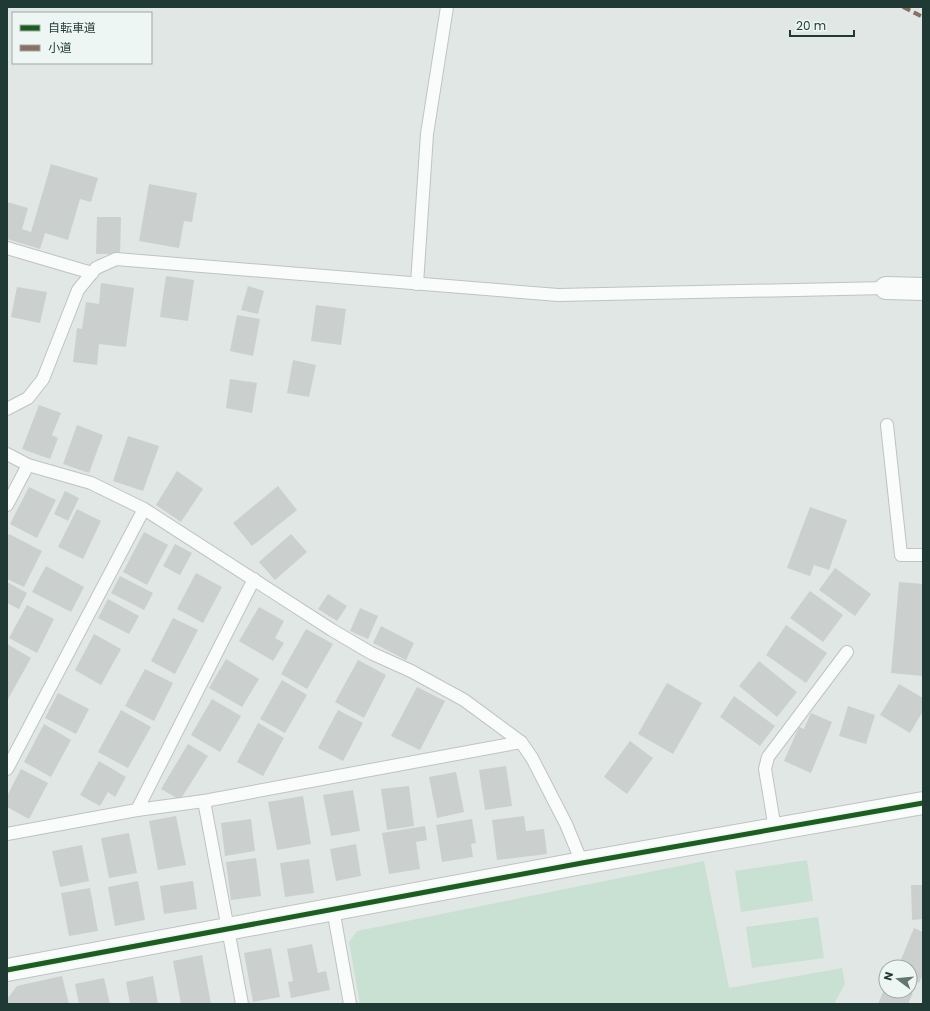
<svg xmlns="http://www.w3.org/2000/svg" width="930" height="1011" font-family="Poppins,'Noto Sans JP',sans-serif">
  <rect width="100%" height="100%" fill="#e1e7e4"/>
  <g fill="#c9e1d2">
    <polygon points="807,860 813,901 741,912 735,871"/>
    <polygon points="704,861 729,988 842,968 845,984 834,1004 360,1004 349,942 357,931"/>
    <polygon points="818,917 824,958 752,968 746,927"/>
  </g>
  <g fill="#cbd0ce">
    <polygon points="51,164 98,178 91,202 80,199 68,240 45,233 40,249 7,239 7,202 28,208 22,229 31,232"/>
    <polygon points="149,184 197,193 192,222 184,221 179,248 139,241"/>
    <polygon points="97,217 121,217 120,254 96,254"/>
    <polygon points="166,276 194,280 188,321 160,317"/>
    <polygon points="101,283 134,288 126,347 99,344 97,365 73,362 77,328 82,329 86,302 99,304"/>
    <polygon points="248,286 264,291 258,314 241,310"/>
    <polygon points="17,287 47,292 40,323 11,317"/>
    <polygon points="316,305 346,309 341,345 311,341"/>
    <polygon points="237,315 260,319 253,356 230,351"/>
    <polygon points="293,360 316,365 309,397 287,393"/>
    <polygon points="230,379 257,383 252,413 226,408"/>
    <polygon points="39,405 61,413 52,435 58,438 50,459 22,449"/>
    <polygon points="77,425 103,435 89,473 63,464"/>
    <polygon points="128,436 159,446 143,491 113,481"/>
    <polygon points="177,471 203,489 181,522 156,505"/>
    <polygon points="278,486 297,510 252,546 233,523"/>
    <polygon points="29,487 56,500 37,538 10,524"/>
    <polygon points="65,491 79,498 68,521 54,514"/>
    <polygon points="810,507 847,520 829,570 814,565 810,576 787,568"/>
    <polygon points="77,509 101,521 83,559 58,547"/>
    <polygon points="144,532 168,545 147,585 123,572"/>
    <polygon points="9,534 42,551 24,587 7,579 7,537"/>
    <polygon points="291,534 307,552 275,580 259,562"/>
    <polygon points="175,544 192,553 180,575 163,566"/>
    <polygon points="46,566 84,587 71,612 32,592"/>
    <polygon points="835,568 871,594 855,616 819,590"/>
    <polygon points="196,573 222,587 203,623 177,609"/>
    <polygon points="120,576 153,593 144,610 111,593"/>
    <polygon points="7,582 27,593 19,609 7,603"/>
    <polygon points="899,582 923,584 923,676 891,673"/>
    <polygon points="810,591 843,615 823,642 790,618"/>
    <polygon points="328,594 347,606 337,621 318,609"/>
    <polygon points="108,599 139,616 129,634 98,618"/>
    <polygon points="27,605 54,619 37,653 9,638"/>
    <polygon points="259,607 284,621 275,638 284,643 273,661 239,641"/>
    <polygon points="360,608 378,616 368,639 350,631"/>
    <polygon points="173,618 198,630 175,674 151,661"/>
    <polygon points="786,625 827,653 806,683 766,655"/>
    <polygon points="381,626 414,643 406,660 373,643"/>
    <polygon points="306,629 333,644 307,689 281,674"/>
    <polygon points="94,634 121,649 101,685 75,670"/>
    <polygon points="7,644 31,658 7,701"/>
    <polygon points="226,659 259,679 242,707 209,688"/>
    <polygon points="358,660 386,675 364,718 335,702"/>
    <polygon points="759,661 797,692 777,717 739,686"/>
    <polygon points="145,669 173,683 154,721 125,706"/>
    <polygon points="282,680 307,695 285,733 260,719"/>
    <polygon points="667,683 702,703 673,754 638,734"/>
    <polygon points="899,684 923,698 923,711 910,733 880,715"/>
    <polygon points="417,687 445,701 420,750 391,736"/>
    <polygon points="58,693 89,709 76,734 45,718"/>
    <polygon points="734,696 775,726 760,746 720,717"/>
    <polygon points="212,699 241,716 220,752 191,735"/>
    <polygon points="848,706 875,715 866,744 839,736"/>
    <polygon points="121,710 151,727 128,768 98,752"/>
    <polygon points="338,710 363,723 343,761 318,748"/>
    <polygon points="811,713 832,722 811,773 784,761 799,727 804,729"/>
    <polygon points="258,723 284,738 263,776 237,762"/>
    <polygon points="44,724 71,740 51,777 24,762"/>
    <polygon points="630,741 653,758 627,794 604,777"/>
    <polygon points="188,744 208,756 180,800 161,789"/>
    <polygon points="99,761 126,777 115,797 108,792 100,806 80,795"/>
    <polygon points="506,766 512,806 485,810 479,770"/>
    <polygon points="21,769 48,783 29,819 7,807 7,796"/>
    <polygon points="456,772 464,812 437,818 429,777"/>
    <polygon points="409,786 414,826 387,830 381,789"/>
    <polygon points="353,790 360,831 331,836 323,795"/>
    <polygon points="303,796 311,844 277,850 268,802"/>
    <polygon points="176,816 186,865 158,870 149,821"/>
    <polygon points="524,816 526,831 544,829 547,854 497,860 492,820"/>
    <polygon points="251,819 255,851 225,856 221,823"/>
    <polygon points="472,819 476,843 471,844 473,857 442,862 436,825"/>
    <polygon points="425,826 427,840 416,842 420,869 389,874 382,833"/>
    <polygon points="129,833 137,873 109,878 101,838"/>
    <polygon points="356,844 361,876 336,881 330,849"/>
    <polygon points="82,845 89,881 60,887 52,851"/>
    <polygon points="256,858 261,896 231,900 226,862"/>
    <polygon points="309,859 314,893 285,897 280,863"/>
    <polygon points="138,881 145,920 115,926 108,887"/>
    <polygon points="193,881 197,909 164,914 160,886"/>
    <polygon points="911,885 923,885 923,919 912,920"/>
    <polygon points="90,888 98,931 69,936 61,893"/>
    <polygon points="914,928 923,932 923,974 919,983 910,979 910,967 898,967"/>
    <polygon points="312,944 318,973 326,971 330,990 291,998 288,982 293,981 287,949"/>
    <polygon points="271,948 280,997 253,1002 244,953"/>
    <polygon points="202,955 211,1004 181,1004 173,961"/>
    <polygon points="62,976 69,1004 7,1004 7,999 17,986"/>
    <polygon points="153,976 158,1004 130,1004 126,982"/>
    <polygon points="104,978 110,1004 79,1004 75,984"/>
    <polygon points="895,991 907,991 913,993 908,1004 878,1004 883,992 893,996"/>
  </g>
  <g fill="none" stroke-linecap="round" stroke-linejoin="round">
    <g stroke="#bec4c1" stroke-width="14">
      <g id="service">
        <polyline points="7,248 92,273"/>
        <polyline points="417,284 427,134 447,7"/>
        <polyline points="7,409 28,398 43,379 78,290 96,268 116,259 558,295 886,288"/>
        <polyline points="887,425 901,555 923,555"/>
        <polyline points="7,454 28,465 91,483 144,509 332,630 371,653 411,671 464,700 521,742 532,758 566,824 582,863"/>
        <polyline points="7,505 28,465"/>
        <polyline points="7,769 144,509"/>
        <polyline points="204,801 242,1004"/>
        <polyline points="137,810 254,579"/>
        <polyline points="775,829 765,769 768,757 847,652"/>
        <polyline points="7,834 137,810 204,801 521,742"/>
        <polyline points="333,909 350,1004"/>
      </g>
    </g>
    <g stroke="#bec4c1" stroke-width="24">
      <g id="minor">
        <polyline points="886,288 923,289"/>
        <polyline points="7,970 582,863 923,803"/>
      </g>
    </g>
    <use href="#service" stroke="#fafbfb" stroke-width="12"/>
    <use href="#minor" stroke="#fafbfb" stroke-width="22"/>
    <polyline stroke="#8d6e63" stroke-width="4" stroke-dasharray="8 4" stroke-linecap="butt" points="903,7 923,17"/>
    <g stroke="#eef6f3" stroke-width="8">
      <polyline id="cycleway" points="7,970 582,863 923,803"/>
    </g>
    <use href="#cycleway" stroke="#1b5e20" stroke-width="5"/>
  </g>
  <rect width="930" height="1011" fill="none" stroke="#1f3934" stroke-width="16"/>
  <rect x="12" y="12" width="140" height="52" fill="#eef6f3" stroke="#9baaa7"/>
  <rect x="20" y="25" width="20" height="6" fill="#1b5e20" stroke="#9baaa7"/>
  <text x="48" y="32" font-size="12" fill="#1f3934">自転車道</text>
  <rect x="20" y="45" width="20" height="6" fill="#8d6e63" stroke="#9baaa7"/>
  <text x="48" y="52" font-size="12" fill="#1f3934">小道</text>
  <g transform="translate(898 979) rotate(286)"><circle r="19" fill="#eef6f3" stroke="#9baaa7"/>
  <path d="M0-3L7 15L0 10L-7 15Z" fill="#637672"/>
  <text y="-6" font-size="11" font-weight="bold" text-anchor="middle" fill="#1f3934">N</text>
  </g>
  <path d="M790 30v6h64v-6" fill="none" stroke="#1f3934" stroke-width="2"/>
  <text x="796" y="30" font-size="12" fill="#1f3934" stroke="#eef6f3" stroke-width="3" paint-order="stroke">20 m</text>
</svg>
